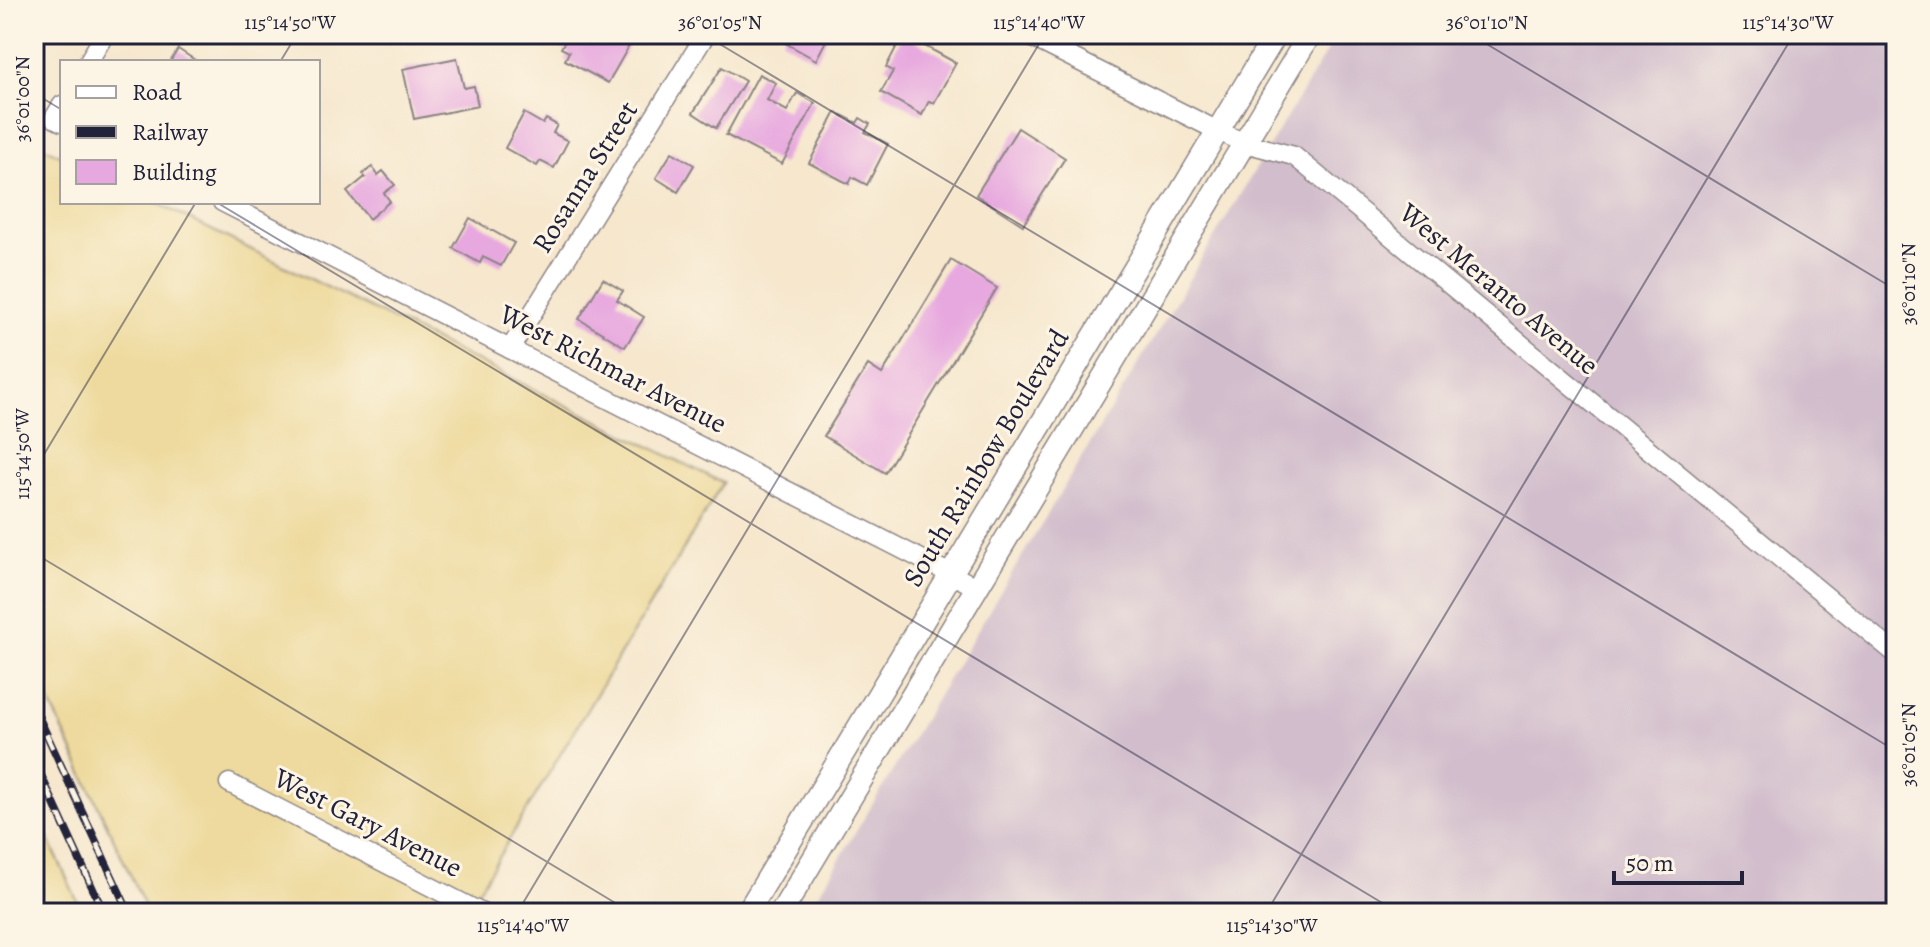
<svg xmlns="http://www.w3.org/2000/svg" width="1930" height="947" font-family="Alegreya,serif">
  <rect width="100%" height="100%" fill="#fcf5e5"/>
  <filter id="ink" filterUnits="userSpaceOnUse"><feTurbulence type="fractalNoise" baseFrequency=".0125" numOctaves="2"/><feDisplacementMap in="SourceGraphic" scale="16" xChannelSelector="R" yChannelSelector="G"/><feConvolveMatrix kernelMatrix="1 2 1 2 8 2 1 2 1" color-interpolation-filters="sRGB"/></filter>
  <filter id="wash" filterUnits="userSpaceOnUse"><feTurbulence type="fractalNoise" baseFrequency=".006" numOctaves="4" result="noise"/><feDisplacementMap in="SourceGraphic" scale="32" xChannelSelector="R" yChannelSelector="G"/><feGaussianBlur stdDeviation="1.8" result="paint"/><feColorMatrix in="noise" values="0 0 0 0 0 0 0 0 0 0 0 0 0 0 0 0 0 1.4 0 .05"/><feComposite in="paint" operator="in"/></filter>
  <g filter="url(#wash)">
    <rect width="100%" height="100%" fill="#f6e7cd"/>
    <polygon fill="#d1bdcc" points="1337,34 1896,34 1896,913 807,913"/>
    <g fill="#eeda9e" stroke="#887e6c" stroke-width="2">
      <polygon points="34,142 62,156 62,202 155,202 723,483 465,913 148,913 34,668"/>
      <polygon points="34,808 83,913 34,913"/>
    </g>
    <g id="blocks">
      <g fill="#e7a8df">
        <polygon points="569,34 607,34 629,46 608,83 565,60 569,52 561,48"/>
        <polygon points="785,34 822,34 828,37 816,60 782,41"/>
        <polygon points="903,34 956,63 934,103 929,101 922,115 881,92 893,71 886,67"/>
        <polygon points="178,49 198,62 170,62"/>
        <polygon points="457,58 464,88 474,86 478,106 414,119 403,69"/>
        <polygon points="722,67 745,81 716,128 693,113"/>
        <polygon points="759,74 776,83 767,100 787,111 797,93 815,103 782,164 726,135"/>
        <polygon points="836,112 857,123 860,118 870,124 865,132 888,144 867,185 852,177 849,184 809,163"/>
        <polygon points="524,113 543,124 546,119 557,125 553,133 568,141 554,168 540,161 537,166 505,148"/>
        <polygon points="1018,128 1065,158 1023,225 976,195"/>
        <polygon points="672,152 694,165 678,192 656,178"/>
        <polygon points="372,167 378,175 383,171 395,185 384,193 390,201 369,219 347,192 365,177 363,174"/>
        <polygon points="470,218 514,243 501,266 483,257 480,263 453,248"/>
        <polygon points="951,260 997,288 885,473 824,436 868,365 882,374"/>
        <polygon points="603,279 623,291 617,300 644,317 625,347 579,319"/>
      </g>
    </g>
  </g>
  <g filter="url(#ink)">
    <use href="#blocks" fill-opacity="0" stroke="#8c8484" stroke-width="2"/>
    <g fill="none" stroke-linecap="round" stroke-linejoin="round">
      <g stroke="#8c8484" stroke-width="21">
        <g id="minor">
          <polyline points="1025,34 1218,131 1245,143 1294,156 1896,654"/>
          <polyline points="88,62 105,34"/>
          <polyline points="62,105 54,118 62,122"/>
          <polyline points="222,202 978,588"/>
          <polyline points="510,349 706,34"/>
          <polyline points="229,783 482,913"/>
        </g>
      </g>
      <g stroke="#8c8484" stroke-width="25">
        <g id="major">
          <polyline points="747,913 1276,34"/>
          <polyline points="781,913 1310,34"/>
        </g>
      </g>
      <use href="#minor" stroke="#fff" stroke-width="18"/>
      <use href="#major" stroke="#fff" stroke-width="22"/>
      <g stroke="#22223b" stroke-width="8">
        <g id="rail">
          <polyline points="34,707 129,913"/>
          <polyline points="34,760 104,913"/>
        </g>
      </g>
      <use href="#rail" stroke="#fcf5e5" stroke-width="5" stroke-dasharray="15" stroke-linecap="butt"/>
    </g>
  </g>
  <path fill="none" stroke="#22223b" stroke-width="2" stroke-opacity="0.45" d="M703,34L1896,751M1470,34L1896,290M280,62L297,34M34,93L62,110M216,202L1399,913M34,471L196,202M34,553L632,913M517,913L1045,34M1266,913L1794,34"/>
  <g text-anchor="middle" dominant-baseline="central" stroke-width="6" stroke-linejoin="round" paint-order="stroke">
    <g font-size="28" fill="#22223b" stroke="#fcf5e5">
      <text transform="translate(585 177) rotate(-58)">Rosanna Street</text>
      <text transform="translate(1499 289) rotate(40)">West Meranto Avenue</text>
      <text transform="translate(613 369) rotate(27)">West Richmar Avenue</text>
      <text transform="translate(986 458) rotate(-59)">South Rainbow Boulevard</text>
      <text transform="translate(368 823) rotate(27)">West Gary Avenue</text>
    </g>
  </g>
  <rect width="1930" height="947" fill="none" stroke="#fcf5e5" stroke-width="88"/>
  <rect x="60" y="60" width="260" height="144" fill="#fcf5e5" stroke="#a5a1a1" stroke-width="2"/>
  <rect x="76" y="86" width="40" height="12" fill="#ffffff" stroke="#a5a1a1" stroke-width="2"/>
  <text x="132" y="100" font-size="24" fill="#22223b">Road</text>
  <rect x="76" y="126" width="40" height="12" fill="#22223b" stroke="#a5a1a1" stroke-width="2"/>
  <text x="132" y="140" font-size="24" fill="#22223b">Railway</text>
  <rect x="76" y="160" width="40" height="24" fill="#e7a8df" stroke="#a5a1a1" stroke-width="2"/>
  <text x="132" y="180" font-size="24" fill="#22223b">Building</text>
  <path d="M1614 871v12h128v-12" fill="none" stroke="#22223b" stroke-width="4"/>
  <text x="1626" y="871" font-size="24" fill="#22223b" stroke="#fcf5e5" stroke-width="6" paint-order="stroke">50 m</text>
  <rect x="44" y="44" width="1842" height="859" fill="none" stroke="#22223b" stroke-width="3"/>
  <g font-size="20" text-anchor="middle" fill="#22223b">
    <text x="290" y="29">115°14'50"W</text>
    <text x="720" y="29">36°01'05"N</text>
    <text x="1039" y="29">115°14'40"W</text>
    <text x="1487" y="29">36°01'10"N</text>
    <text x="1788" y="29">115°14'30"W</text>
    <text transform="translate(22 99) rotate(-90)" y="7">36°01'00"N</text>
    <text transform="translate(1908 284) rotate(-90)" y="7">36°01'10"N</text>
    <text transform="translate(22 454) rotate(-90)" y="7">115°14'50"W</text>
    <text transform="translate(1908 745) rotate(-90)" y="7">36°01'05"N</text>
    <text x="523" y="932">115°14'40"W</text>
    <text x="1272" y="932">115°14'30"W</text>
  </g>
</svg>
